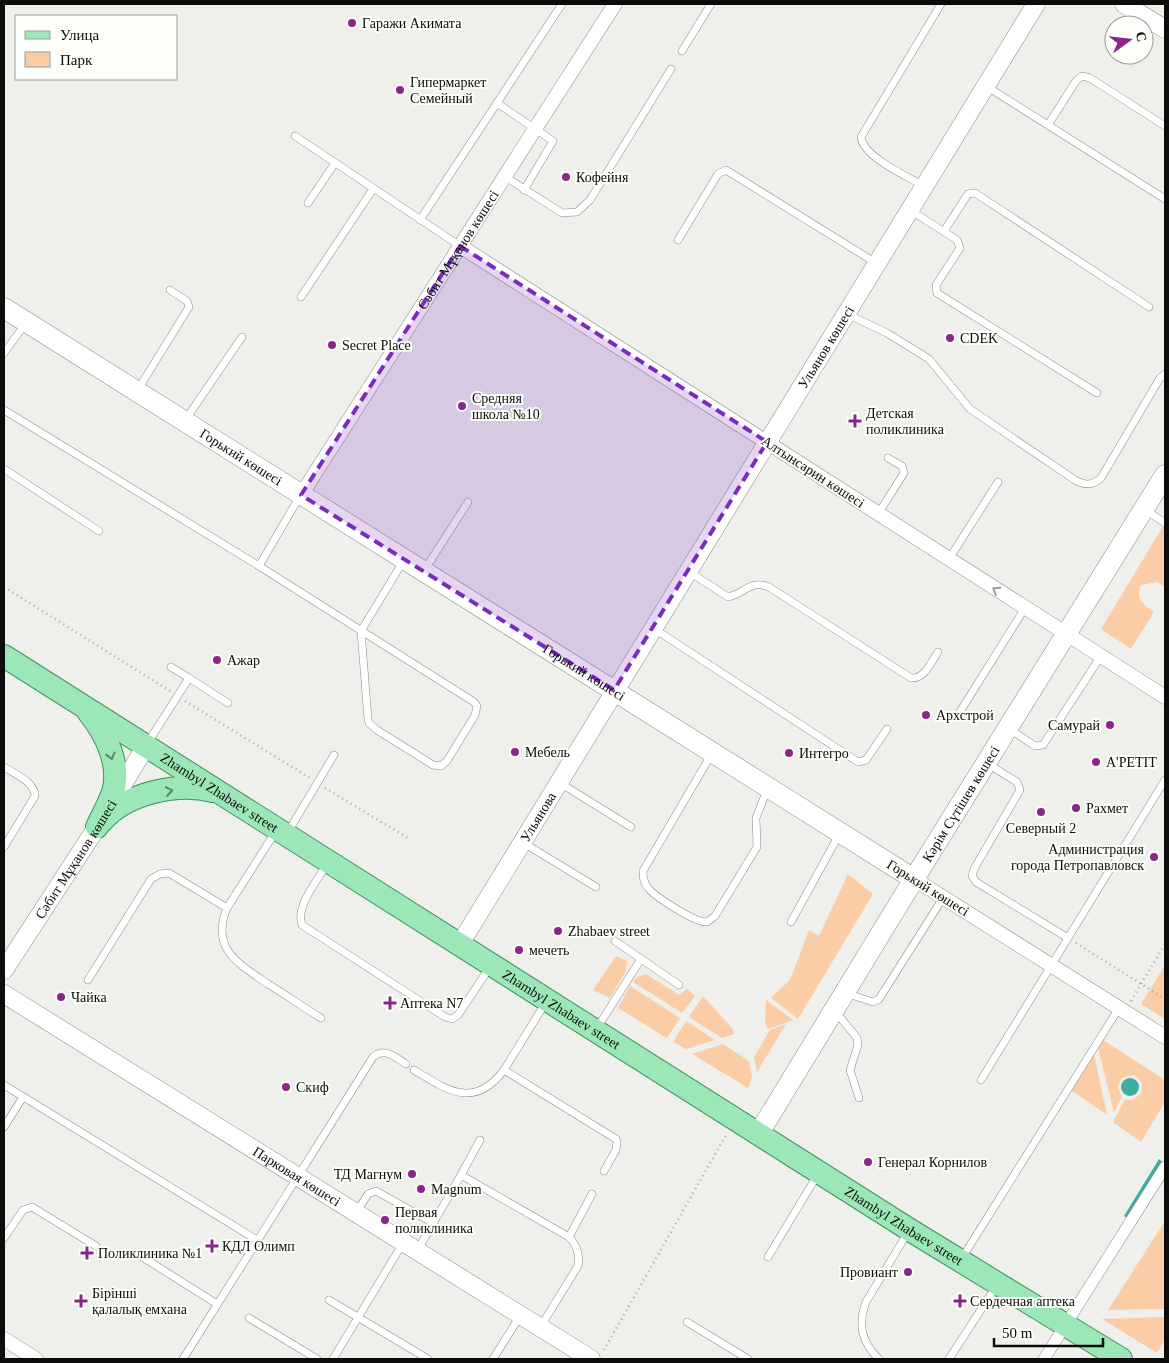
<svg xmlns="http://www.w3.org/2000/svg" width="1169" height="1363" font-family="'Times New Roman',serif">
  <rect width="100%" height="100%" fill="#eff0ec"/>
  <g fill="#fbcda6">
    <path d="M1165,523V587L1157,582L1141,585C1135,599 1143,604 1154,612L1131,649L1101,629Z"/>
    <polygon points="848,874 873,894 798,1019 771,998 790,980 809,930 819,936"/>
    <polygon points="616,956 627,961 626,971 610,998 593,990"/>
    <polygon points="1165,965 1165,1019 1141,1004"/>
    <polygon points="646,974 679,995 687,989 695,996 682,1013 633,982 637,977"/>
    <polygon points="630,986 680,1018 667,1038 618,1008"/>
    <polygon points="703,996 732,1028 734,1034 722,1038 689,1017"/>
    <polygon points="766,1000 793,1020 768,1029 765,1024"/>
    <polygon points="686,1021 715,1040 686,1049 673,1042"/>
    <polygon points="786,1024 757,1072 754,1057 770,1030"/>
    <path d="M1103,1040L1165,1080V1102L1141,1142L1113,1122L1125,1099L1131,1100L1140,1095C1144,1086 1142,1079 1133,1075L1122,1078L1118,1087L1122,1097L1114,1112L1098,1048Z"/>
    <polygon points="723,1044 749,1061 752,1077 748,1088 692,1054"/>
    <polygon points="1094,1054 1107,1115 1071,1090"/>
    <polygon points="1165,1221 1165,1309 1108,1310"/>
    <polygon points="1165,1317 1165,1339 1157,1353 1102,1319"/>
  </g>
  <g fill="#3cad9f">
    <circle cx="1130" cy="1087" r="9"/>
    <polygon points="1159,1159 1165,1164 1165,1177 1136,1224 1124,1216"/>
  </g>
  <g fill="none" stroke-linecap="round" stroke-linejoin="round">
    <g stroke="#8a8c88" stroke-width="8">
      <g id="service">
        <polyline points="682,51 711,4"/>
        <polyline points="986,86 1165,199"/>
        <polyline points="497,103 553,141 524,190"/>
        <polyline points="1048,125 1076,81 1082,76 1090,78 1165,126"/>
        <polyline points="295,136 460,246"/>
        <polyline points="504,176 562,213 577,212 590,200 671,69"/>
        <path d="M924,186C907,176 863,157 861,137L941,4"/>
        <polyline points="308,203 335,163"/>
        <polyline points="910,210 957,240 960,248 936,285 937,293 1097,393"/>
        <polyline points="420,220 562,4"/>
        <polyline points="944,231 968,194 975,193 1149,307"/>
        <polyline points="678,240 718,174 726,170 876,263"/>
        <polyline points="301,297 373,189"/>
        <path d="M847,314L887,333L929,359L970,409L1075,480C1085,486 1093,485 1101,478L1160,378L1165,374"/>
        <polyline points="4,353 26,323"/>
        <polyline points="137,391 189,307 187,301 170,290"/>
        <polyline points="4,410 259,566"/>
        <polyline points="186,419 242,337"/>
        <polyline points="4,469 99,531"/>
        <polyline points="300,496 259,566 474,702 477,706 475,715 447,761 441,766 433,765 377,730 369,723 368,719 361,631 404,560"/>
        <polyline points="1146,510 1165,523"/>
        <polyline points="878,514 904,473 902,466 888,458"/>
        <polyline points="949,559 998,482"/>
        <polyline points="424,571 468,502"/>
        <path d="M688,571L728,597C744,594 751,579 769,587L911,678C925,679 931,662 938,652"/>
        <polyline points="653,628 858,762 866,760 887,729"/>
        <polyline points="189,678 228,703"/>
        <polyline points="956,718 1025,608"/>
        <polyline points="1008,728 1035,746 1043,745 1101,656"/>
        <polyline points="147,744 189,678 171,667"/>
        <path d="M711,755L643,871C643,879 644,884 649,889C657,898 696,923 707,922L715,916L757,847L756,818L767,790"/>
        <path d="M4,767C15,774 35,782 35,796L4,847"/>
        <polyline points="560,783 631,827"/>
        <polyline points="288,832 334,755"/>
        <polyline points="522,842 596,887"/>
        <path d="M327,864C318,880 295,906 302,925L445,1017L452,1019L458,1015L490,967"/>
        <path d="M227,908C210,949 239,964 268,984C286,995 303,1007 321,1018"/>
        <polyline points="791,922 840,833"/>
        <polyline points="1068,938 1165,780"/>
        <polyline points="615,941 679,985"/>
        <polyline points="88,980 151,879 160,874 169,873 227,908 276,831"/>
        <polyline points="845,993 873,1002 879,999 943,898"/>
        <polyline points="546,1002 504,1070 616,1139 617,1142 616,1150 604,1171"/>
        <polyline points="835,1011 857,1038 858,1045 850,1070 859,1098"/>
        <polyline points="597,1028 641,959"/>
        <path d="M414,1070C447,1090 474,1110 504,1070"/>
        <polyline points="981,1080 1068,938 976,882 972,876 974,869 1020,790 1017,782 988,764"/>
        <polyline points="4,1085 257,1240"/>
        <polyline points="4,1127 23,1097"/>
        <polyline points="461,1175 480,1140"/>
        <polyline points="356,1213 368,1194 376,1191 433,1223"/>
        <polyline points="4,1238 23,1210 32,1207 96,1246"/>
        <polyline points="417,1251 461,1175 569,1237"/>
        <polyline points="136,1253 217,1304"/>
        <polyline points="768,1257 818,1174"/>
        <polyline points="962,1258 1119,1008"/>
        <polyline points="329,1300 428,1359"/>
        <polyline points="249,1318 317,1359"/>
        <polyline points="687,1322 748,1359"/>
        <path d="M541,1326L578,1266C580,1255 577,1245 569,1237L592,1194"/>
        <path d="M183,1359L373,1057C385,1047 395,1057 406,1064"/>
        <polyline points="333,1359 403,1243"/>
        <polyline points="493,1359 520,1316"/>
        <path d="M879,1359C861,1342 858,1324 866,1302L908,1232"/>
        <polyline points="949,1359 997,1285"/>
      </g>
    </g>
    <g stroke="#8a8c88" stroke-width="12">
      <polyline id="pedestrian" points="1044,1359 1165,1167"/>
    </g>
    <g stroke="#8a8c88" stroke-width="15">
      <g id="minor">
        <polyline points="460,246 1165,697"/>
        <path id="s1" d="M301,495L615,4"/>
        <polyline points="914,879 1165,1037"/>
        <polyline points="4,1339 36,1359"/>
      </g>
    </g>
    <g stroke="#8a8c88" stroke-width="19">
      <g id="tertiary">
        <polyline points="1124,4 1165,29"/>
        <path id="s2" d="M460,944L1036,4"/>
        <path id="s3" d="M4,970L97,827L146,746"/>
        <path id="s4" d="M4,994L591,1359"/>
      </g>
    </g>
    <g stroke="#8a8c88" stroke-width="21">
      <g id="secondary">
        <path id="s5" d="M4,308L914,879"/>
        <path id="s6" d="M759,1133L914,879L1165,475"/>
      </g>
    </g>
    <g stroke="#3f905c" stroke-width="24">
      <g id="primary">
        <path id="s7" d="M4,656L910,1230L1121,1359"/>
        <path d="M89,713C106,734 121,765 113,792C109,804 102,816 97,827"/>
        <path d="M102,821C127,793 177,782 213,791"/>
      </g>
    </g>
    <g stroke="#a6a6a3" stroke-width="2.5" stroke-dasharray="1 4" stroke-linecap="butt">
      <polyline points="4,587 170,691"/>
      <polyline points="185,701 310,778"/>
      <polyline points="325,788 408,838"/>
      <polyline points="1076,943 1165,999"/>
      <polyline points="1131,1001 1165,944"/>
      <polyline points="604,1350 726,1135"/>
    </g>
    <use href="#service" stroke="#fff" stroke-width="7"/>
    <use href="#pedestrian" stroke="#fff" stroke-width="11"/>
    <use href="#minor" stroke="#fff" stroke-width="14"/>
    <use href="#tertiary" stroke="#fff" stroke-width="18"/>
    <use href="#secondary" stroke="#fff" stroke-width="20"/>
    <use href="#primary" stroke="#9ce7b8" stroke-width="22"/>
  </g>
  <defs><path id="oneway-chevron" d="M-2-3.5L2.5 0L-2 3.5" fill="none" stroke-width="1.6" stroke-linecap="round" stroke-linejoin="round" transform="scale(1.25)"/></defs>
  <use stroke="#9e9e9d" href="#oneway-chevron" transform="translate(996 590) rotate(-147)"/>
  <g stroke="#5b846a">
    <use href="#oneway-chevron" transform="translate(111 756) rotate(75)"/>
    <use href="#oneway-chevron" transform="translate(169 791) rotate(-10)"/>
  </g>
  <path fill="#7b2cbf" fill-opacity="0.2" stroke="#7b2cbf" stroke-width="4" stroke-dasharray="10 6" stroke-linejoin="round" d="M460,246L767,442L614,690L301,495Z"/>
  <g fill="#8d2489" stroke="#fcfef9" stroke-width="2">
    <circle cx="352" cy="23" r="5"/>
    <circle cx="400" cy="90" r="5"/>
    <circle cx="566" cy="177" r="5"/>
    <circle cx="950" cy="338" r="5"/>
    <circle cx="332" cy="345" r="5"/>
    <circle cx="462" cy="406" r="5"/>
    <path d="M852.5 413.5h5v5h5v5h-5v5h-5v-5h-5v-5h5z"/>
    <circle cx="217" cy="660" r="5"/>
    <circle cx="926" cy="715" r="5"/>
    <circle cx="1110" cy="725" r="5"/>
    <circle cx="515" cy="752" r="5"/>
    <circle cx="789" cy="753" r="5"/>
    <circle cx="1096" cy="762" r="5"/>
    <circle cx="1076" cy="808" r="5"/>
    <circle cx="1041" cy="812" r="5"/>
    <circle cx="1154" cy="857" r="5"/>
    <circle cx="558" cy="931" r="5"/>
    <circle cx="519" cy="950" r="5"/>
    <circle cx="61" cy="997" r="5"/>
    <path d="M387.5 995.5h5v5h5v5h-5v5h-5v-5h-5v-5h5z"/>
    <circle cx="286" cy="1087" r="5"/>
    <circle cx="868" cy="1162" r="5"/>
    <circle cx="412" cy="1174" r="5"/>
    <circle cx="421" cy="1189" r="5"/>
    <circle cx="385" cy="1220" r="5"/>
    <path d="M209.5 1238.5h5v5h5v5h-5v5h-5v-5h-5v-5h5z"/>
    <path d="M84.5 1245.5h5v5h5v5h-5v5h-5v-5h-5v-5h5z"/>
    <circle cx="908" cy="1272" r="5"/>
    <path d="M78.5 1293.5h5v5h5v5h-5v5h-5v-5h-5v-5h5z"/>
    <path d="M957.5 1293.5h5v5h5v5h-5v5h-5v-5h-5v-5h5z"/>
  </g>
  <g text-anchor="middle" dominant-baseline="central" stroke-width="4" stroke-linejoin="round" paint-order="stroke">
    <g font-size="14" fill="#0c0c0b" stroke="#fcfef9" text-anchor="start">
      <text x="362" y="23">Гаражи Акимата</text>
      <text x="410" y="82">Гипермаркет<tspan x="410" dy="16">Семейный</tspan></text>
      <text x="576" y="177">Кофейня</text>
      <text x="960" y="338">CDEK</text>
      <text x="342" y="345">Secret Place</text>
      <text x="472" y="398">Средняя<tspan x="472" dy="16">школа №10</tspan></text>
      <text x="866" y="413">Детская<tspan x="866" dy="16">поликлиника</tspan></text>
      <text x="227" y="660">Ажар</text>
      <text x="936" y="715">Архстрой</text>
      <text x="1100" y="725" text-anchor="end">Самурай</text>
      <text x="525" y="752">Мебель</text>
      <text x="799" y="753">Интегро</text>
      <text x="1106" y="762">A'PETIT</text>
      <text x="1086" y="808">Рахмет</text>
      <text x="1041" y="828" text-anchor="middle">Северный 2</text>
      <text x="1144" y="849" text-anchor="end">Администрация<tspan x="1144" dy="16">города Петропавловск</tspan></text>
      <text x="568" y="931">Zhabaev street</text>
      <text x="529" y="950">мечеть</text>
      <text x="71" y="997">Чайка</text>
      <text x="400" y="1003">Аптека N7</text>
      <text x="296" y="1087">Скиф</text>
      <text x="878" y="1162">Генерал Корнилов</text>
      <text x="402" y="1174" text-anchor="end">ТД Магнум</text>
      <text x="431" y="1189">Magnum</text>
      <text x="395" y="1212">Первая<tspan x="395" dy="16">поликлиника</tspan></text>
      <text x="222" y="1246">КДЛ Олимп</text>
      <text x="98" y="1253">Поликлиника №1</text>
      <text x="898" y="1272" text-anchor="end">Провиант</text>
      <text x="92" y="1293">Бірінші<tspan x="92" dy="16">қалалық емхана</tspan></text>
      <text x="970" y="1301">Сердечная аптека</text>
    </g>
    <g font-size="14" fill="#0c0c0b" stroke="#fcfef9">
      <text stroke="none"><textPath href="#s1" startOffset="291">Сәбит Мұқанов көшесі</textPath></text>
      <text stroke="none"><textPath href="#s2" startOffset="700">Ульянов көшесі</textPath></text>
      <text stroke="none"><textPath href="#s5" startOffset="280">Горький көшесі</textPath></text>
      <text transform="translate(813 472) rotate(33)">Алтынсарин көшесі</text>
      <text stroke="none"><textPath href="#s5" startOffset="685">Горький көшесі</textPath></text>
      <text stroke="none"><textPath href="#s7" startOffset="255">Zhambyl Zhabaev street</textPath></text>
      <text stroke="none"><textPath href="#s6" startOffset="386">Кәрім Сүтішев көшесі</textPath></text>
      <text stroke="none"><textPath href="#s2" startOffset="149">Ульянова</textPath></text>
      <text stroke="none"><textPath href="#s3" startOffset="132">Сәбит Мұқанов көшесі</textPath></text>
      <text transform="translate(928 888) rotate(32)">Горький көшесі</text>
      <text stroke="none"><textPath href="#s7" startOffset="660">Zhambyl Zhabaev street</textPath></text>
      <text stroke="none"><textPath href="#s4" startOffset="345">Парковая көшесі</textPath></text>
      <text stroke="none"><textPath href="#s7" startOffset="1065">Zhambyl Zhabaev street</textPath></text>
    </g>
  </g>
  <rect width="1169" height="1363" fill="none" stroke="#0c0c0b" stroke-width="10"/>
  <rect x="15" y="15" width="162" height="65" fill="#fcfef9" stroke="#9c9d9a"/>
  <rect x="25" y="31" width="25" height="8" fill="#9ce7b8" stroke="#9c9d9a"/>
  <text x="60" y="40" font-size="15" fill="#0c0c0b">Улица</text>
  <rect x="25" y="52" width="25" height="15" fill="#fbcda6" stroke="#9c9d9a"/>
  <text x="60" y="65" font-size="15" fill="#0c0c0b">Парк</text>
  <g transform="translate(1129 40) rotate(75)"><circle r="24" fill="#fcfef9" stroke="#9c9d9a"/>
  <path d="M0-4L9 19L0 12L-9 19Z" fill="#8d2489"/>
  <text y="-8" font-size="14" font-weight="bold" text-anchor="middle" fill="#0c0c0b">С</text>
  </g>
  <path d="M994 1338v8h109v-8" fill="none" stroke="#0c0c0b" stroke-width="2.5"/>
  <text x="1002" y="1338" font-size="15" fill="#0c0c0b" stroke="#fcfef9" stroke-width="4" paint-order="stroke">50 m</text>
</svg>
